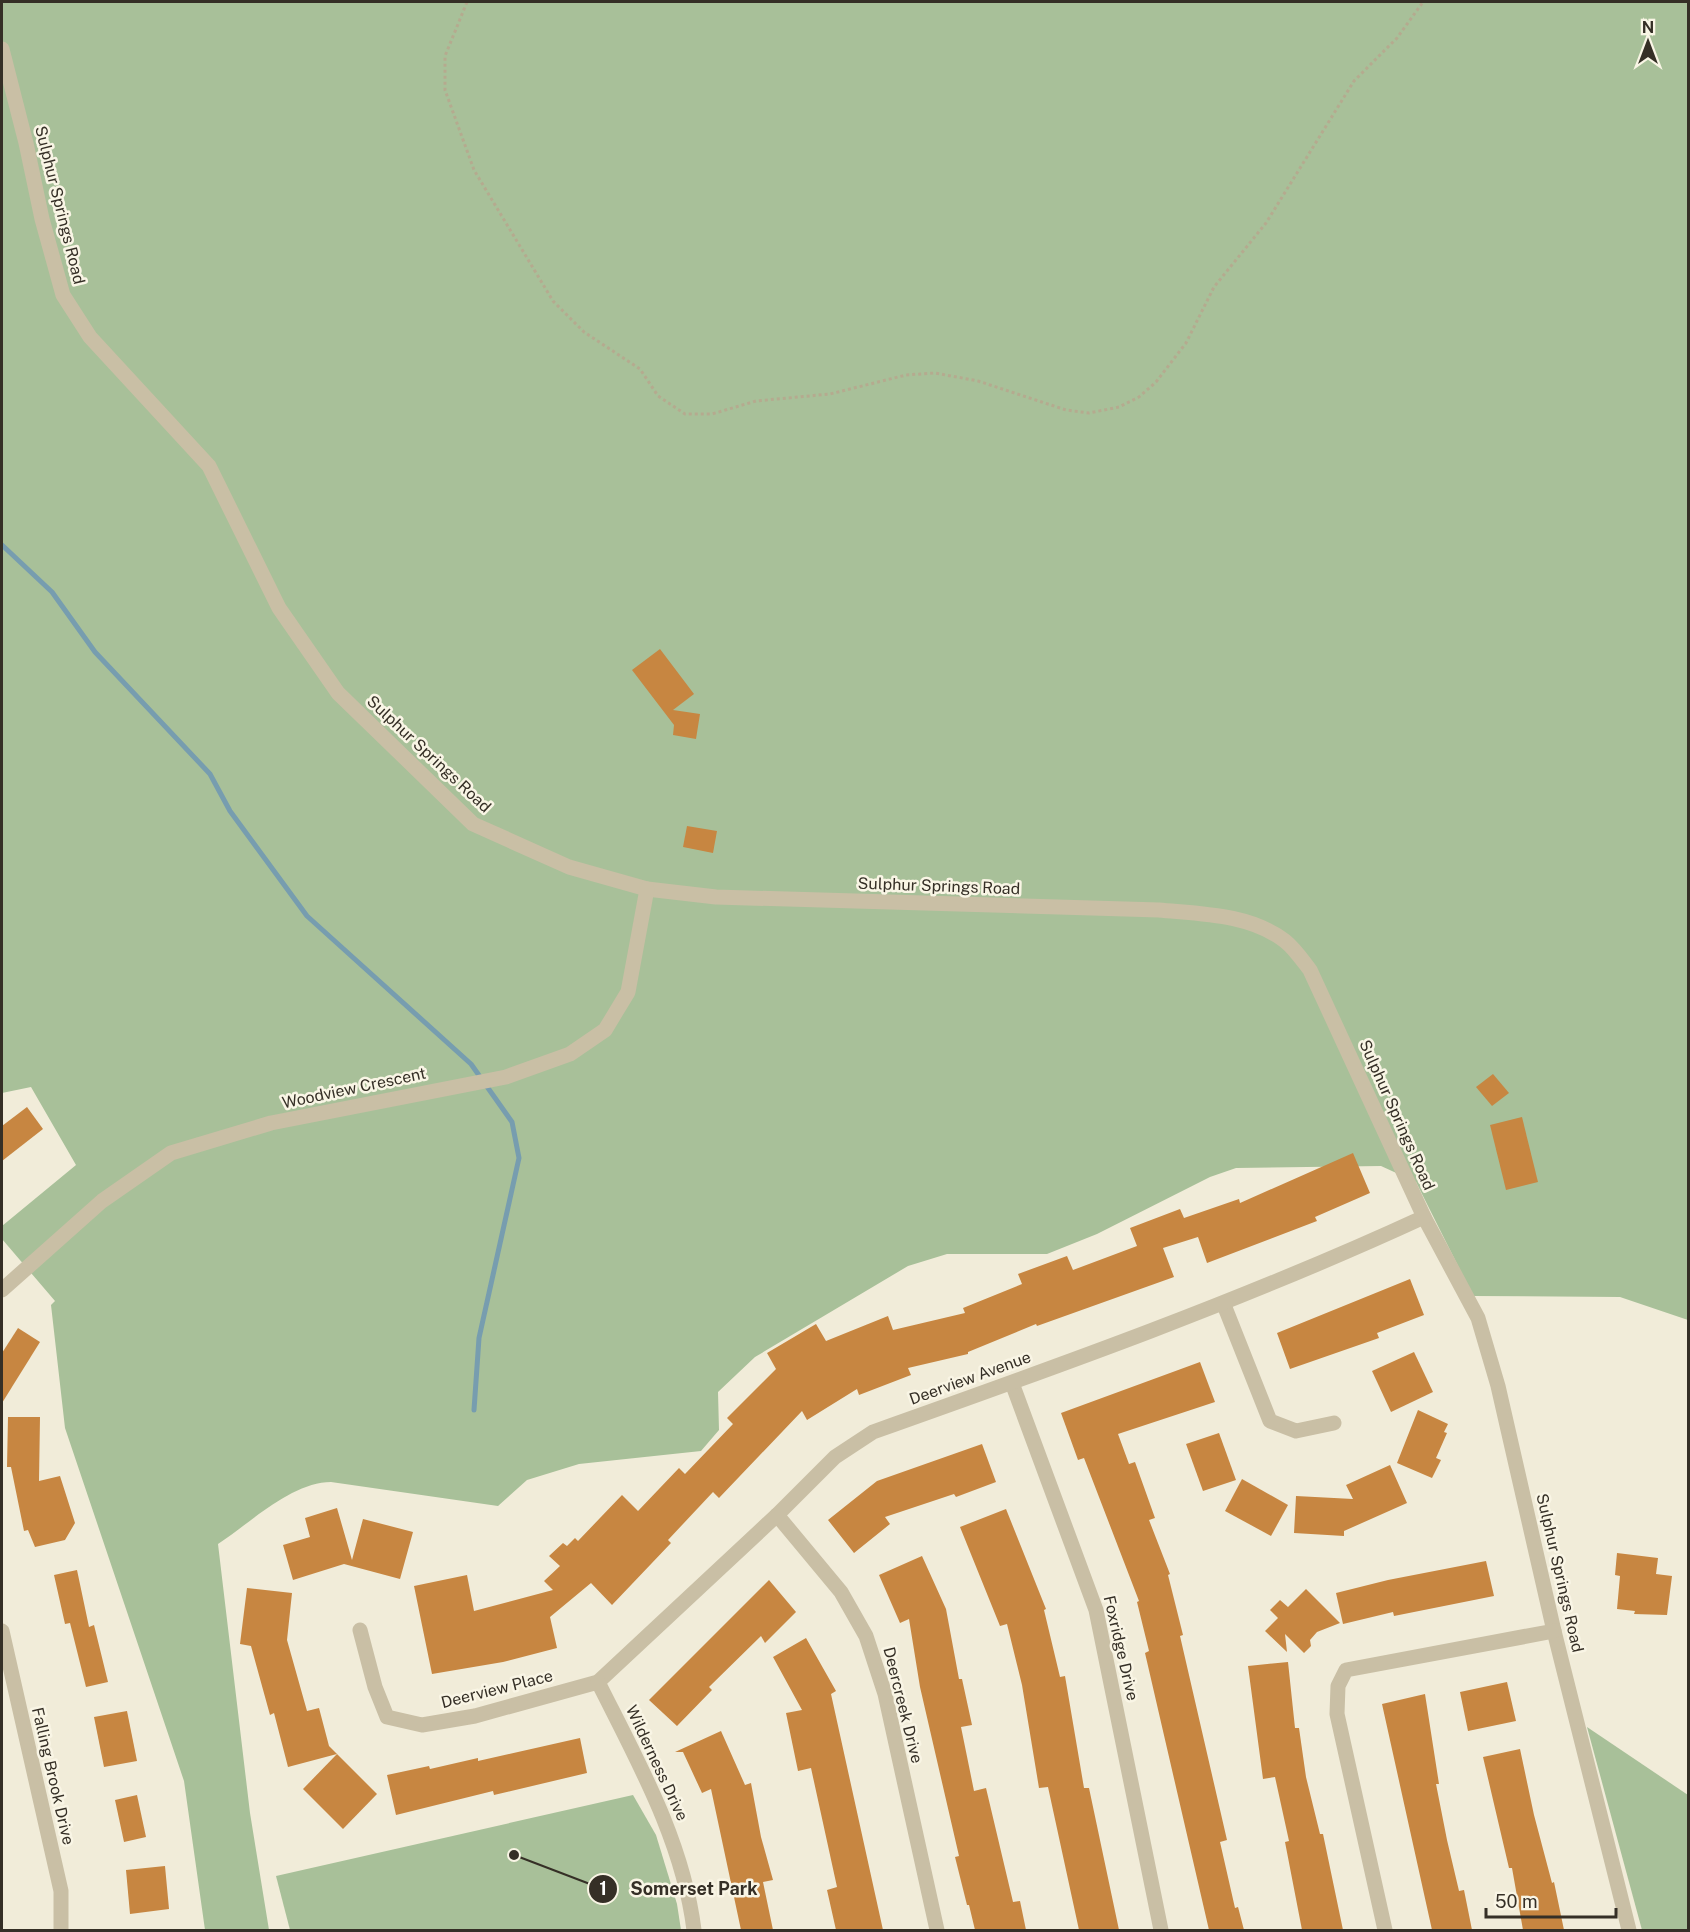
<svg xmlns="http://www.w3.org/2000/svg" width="1690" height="1932" font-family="'Public Sans',sans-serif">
  <rect width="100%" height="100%" fill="#f1ecd9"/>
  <g fill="#a8c099">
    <path d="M2,2H1688V1320L1620,1297L1473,1296L1416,1182L1381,1166L1236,1168L1210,1177L1097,1234L1047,1254H947L908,1266L755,1357L718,1392L719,1430L701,1451L579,1464L527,1480L498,1506L331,1482C292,1482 250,1523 218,1544L250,1813L269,1930H205L184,1781L65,1428L51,1305L55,1301L2,1239V1226L76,1165L31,1087L2,1093Z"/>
    <polygon points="1587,1727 1688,1795 1688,1930 1642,1930"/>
    <polygon points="633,1795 656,1835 677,1904 681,1930 290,1930 276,1876"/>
  </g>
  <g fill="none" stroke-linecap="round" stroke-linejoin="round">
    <polyline stroke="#779daf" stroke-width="5" points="2,545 52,592 95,652 210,774 230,811 307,916 471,1064 512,1122 519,1158 479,1338 474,1410"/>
  </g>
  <g fill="#c78641">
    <polygon points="660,649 694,694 673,710 700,714 696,739 673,735 674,725 632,670"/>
    <polygon points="687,826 717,831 713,853 683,847"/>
    <polygon points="1493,1074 1509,1093 1492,1106 1476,1087"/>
    <polygon points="27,1107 43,1129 2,1161 2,1126"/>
    <polygon points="1522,1117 1538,1182 1506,1190 1490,1125"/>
    <polygon points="1353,1153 1370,1193 1315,1217 1317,1221 1207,1263 1198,1237 1163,1248 1174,1277 1037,1326 1036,1324 968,1352 968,1354 908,1368 911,1375 859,1395 857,1389 807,1420 802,1411 719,1498 713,1492 668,1540 671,1543 612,1605 591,1583 550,1617 557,1648 503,1662 432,1674 414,1586 467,1575 474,1611 553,1590 544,1581 560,1566 549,1556 563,1543 567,1546 575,1538 578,1541 622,1495 638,1511 679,1468 685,1474 733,1424 727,1418 776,1369 767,1353 816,1324 826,1341 888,1316 893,1330 965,1313 963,1308 1022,1284 1018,1274 1067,1256 1073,1270 1137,1246 1130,1228 1180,1209 1184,1218 1239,1199 1240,1203"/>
    <polygon points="1410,1279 1424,1315 1377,1333 1379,1338 1290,1369 1277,1333"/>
    <polygon points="18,1328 40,1342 2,1403 2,1353"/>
    <polygon points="1414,1352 1433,1392 1391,1412 1372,1371"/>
    <polygon points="1200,1362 1215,1402 1118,1434 1129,1464 1135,1462 1155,1518 1149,1520 1170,1574 1168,1575 1183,1635 1180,1636 1227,1840 1220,1842 1235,1908 1238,1907 1244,1930 1209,1930 1145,1653 1149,1651 1137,1602 1139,1601 1084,1458 1078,1460 1061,1413"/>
    <polygon points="1418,1410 1448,1424 1444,1432 1447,1433 1436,1458 1441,1460 1432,1478 1397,1463"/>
    <polygon points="8,1417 40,1417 39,1481 60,1476 75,1523 65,1540 35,1547 28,1530 24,1531 11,1467 7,1467"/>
    <polygon points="1219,1433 1236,1480 1203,1491 1186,1444"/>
    <polygon points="982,1444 996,1482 956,1497 954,1494 885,1517 890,1524 854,1553 828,1520 877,1481"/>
    <polygon points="1390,1465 1407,1503 1344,1531 1344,1536 1294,1533 1296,1496 1353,1499 1346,1485"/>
    <polygon points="1242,1479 1288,1505 1271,1536 1225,1511"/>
    <polygon points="337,1508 352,1560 363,1519 413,1532 400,1579 344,1564 293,1580 283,1545 310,1537 305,1518"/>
    <polygon points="1006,1509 1046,1609 1044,1610 1060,1677 1065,1676 1084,1788 1089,1788 1119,1930 1079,1930 1048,1787 1039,1788 1022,1685 1007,1624 1000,1626 960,1527"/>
    <polygon points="1617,1553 1658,1558 1656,1574 1672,1576 1667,1615 1634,1614 1635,1611 1617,1609 1620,1576 1615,1575"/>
    <polygon points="922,1556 946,1609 959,1679 962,1679 972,1725 961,1727 974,1791 986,1788 1013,1902 1020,1901 1026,1930 975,1930 969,1905 967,1905 955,1857 959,1856 920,1687 909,1619 900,1623 879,1575"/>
    <polygon points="1486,1561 1494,1596 1394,1616 1393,1612 1343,1624 1336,1593 1388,1580"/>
    <polygon points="77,1570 89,1627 94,1625 108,1682 86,1687 70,1623 65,1624 54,1575"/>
    <polygon points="769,1580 796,1612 765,1643 761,1636 709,1687 712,1690 677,1726 649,1700"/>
    <polygon points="247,1588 292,1593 287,1640 307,1711 319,1708 329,1746 337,1754 288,1767 274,1713 270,1715 251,1646 240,1644"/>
    <polygon points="1306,1589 1340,1623 1317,1632 1310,1640 1311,1646 1304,1653 1285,1634 1287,1652 1265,1631 1278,1618 1270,1610 1280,1600 1288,1607"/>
    <polygon points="806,1638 836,1691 831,1694 883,1930 836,1930 827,1890 837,1887 811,1768 798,1771 786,1713 802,1710 773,1657"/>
    <polygon points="1288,1662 1295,1728 1299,1728 1306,1777 1320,1834 1323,1834 1343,1930 1302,1930 1285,1842 1289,1841 1275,1777 1263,1779 1248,1666"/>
    <polygon points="1507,1682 1516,1721 1468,1731 1460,1692"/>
    <polygon points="1425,1694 1439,1784 1436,1784 1447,1840 1459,1891 1464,1890 1472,1930 1432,1930 1382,1704"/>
    <polygon points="127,1711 137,1761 104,1767 94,1717"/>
    <polygon points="721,1731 745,1785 751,1783 761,1837 773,1880 763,1882 773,1930 741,1930 711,1789 702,1793 683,1752 675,1752"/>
    <polygon points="580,1738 587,1773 494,1795 493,1791 396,1815 387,1775 429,1766 430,1769 478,1758 478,1761"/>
    <polygon points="1520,1749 1534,1815 1552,1883 1554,1882 1564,1930 1523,1930 1512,1868 1509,1868 1483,1757"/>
    <polygon points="337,1754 377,1794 343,1829 303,1789"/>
    <polygon points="137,1795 146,1837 124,1842 115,1800"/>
    <polygon points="165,1866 169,1909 130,1914 126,1870"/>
  </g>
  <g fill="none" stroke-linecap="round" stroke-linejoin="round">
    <polyline stroke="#b5aa8f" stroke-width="3" stroke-dasharray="3 3" stroke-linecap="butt" points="467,2 445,56 445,90 474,170 553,301 584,332 640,369 658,396 685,414 712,414 756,401 830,394 906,375 935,373 978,381 1066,410 1089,413 1119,407 1139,397 1156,382 1186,343 1214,287 1266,223 1354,81 1397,38 1423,2"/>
    <g stroke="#c9bfa5" stroke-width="15">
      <path d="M2,49L26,143L42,219L63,295L90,337L209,466L279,608L338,693L473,824L569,867L647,889L716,897L1159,910C1201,914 1250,914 1285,941C1295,949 1303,961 1310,970L1424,1217L1478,1318L1498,1386L1554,1631L1629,1930"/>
      <polyline points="2,1290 102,1201 171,1153 271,1123 506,1077 570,1054 605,1030 628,992 647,889"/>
      <polyline points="1224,1305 1270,1421 1296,1431 1334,1423"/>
      <polyline points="1012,1383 1096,1610 1161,1930"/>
      <polyline points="777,1515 841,1592 866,1636 885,1694 937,1930"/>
      <path d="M360,1630L375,1687L387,1717L422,1725L475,1716L598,1682L777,1515L835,1457L873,1432C1059,1366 1244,1300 1424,1217"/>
      <polyline points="2,1631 61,1891 61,1930"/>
      <path d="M598,1682C638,1762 683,1841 694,1930"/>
      <polyline points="1385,1930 1337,1714 1338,1686 1346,1670 1554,1631"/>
    </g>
  </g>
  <g text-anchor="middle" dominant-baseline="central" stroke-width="5" stroke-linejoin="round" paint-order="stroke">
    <g font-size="16" fill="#352f26" stroke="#f9f5e5">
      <text transform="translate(60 205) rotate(76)">Sulphur Springs Road</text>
      <text transform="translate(429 754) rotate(43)">Sulphur Springs Road</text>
      <text transform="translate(939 886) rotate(2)">Sulphur Springs Road</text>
      <text transform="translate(354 1088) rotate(-12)">Woodview Crescent</text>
      <text transform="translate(1397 1115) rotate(66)">Sulphur Springs Road</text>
      <text transform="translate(970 1378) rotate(-20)">Deerview Avenue</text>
      <text transform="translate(1560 1573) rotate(77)">Sulphur Springs Road</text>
      <text transform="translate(1121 1648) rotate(77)">Foxridge Drive</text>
      <text transform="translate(497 1689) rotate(-14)">Deerview Place</text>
      <text transform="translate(903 1705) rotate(76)">Deercreek Drive</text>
      <text transform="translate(657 1763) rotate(65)">Wilderness Drive</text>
      <text transform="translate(53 1776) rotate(77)">Falling Brook Drive</text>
    </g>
  </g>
  <path fill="none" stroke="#352f26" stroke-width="2" d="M514 1855L603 1889"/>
  <g fill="#352f26" stroke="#f9f5e5" stroke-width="2">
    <circle cx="514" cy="1855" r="6"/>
    <circle cx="603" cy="1889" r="15"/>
  </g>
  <g font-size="18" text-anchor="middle" font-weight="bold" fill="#fff">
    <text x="603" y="1895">1</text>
  </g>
  <g font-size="18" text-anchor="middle" font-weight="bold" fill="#352f26" stroke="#f9f5e5" stroke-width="5" stroke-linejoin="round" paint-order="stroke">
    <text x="694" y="1895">Somerset Park</text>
  </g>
  <rect width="1690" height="1932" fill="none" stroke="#352f26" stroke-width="6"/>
  <g transform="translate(1648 42)" stroke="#f9f5e5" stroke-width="4.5" paint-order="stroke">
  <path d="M0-4.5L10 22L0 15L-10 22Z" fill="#352f26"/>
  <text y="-9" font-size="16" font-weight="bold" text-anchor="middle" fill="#352f26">N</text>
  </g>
  <path d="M1486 1908v9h130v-9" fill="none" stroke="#352f26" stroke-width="3"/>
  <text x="1495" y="1908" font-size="18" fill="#352f26" stroke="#f9f5e5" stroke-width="4.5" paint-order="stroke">50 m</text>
</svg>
